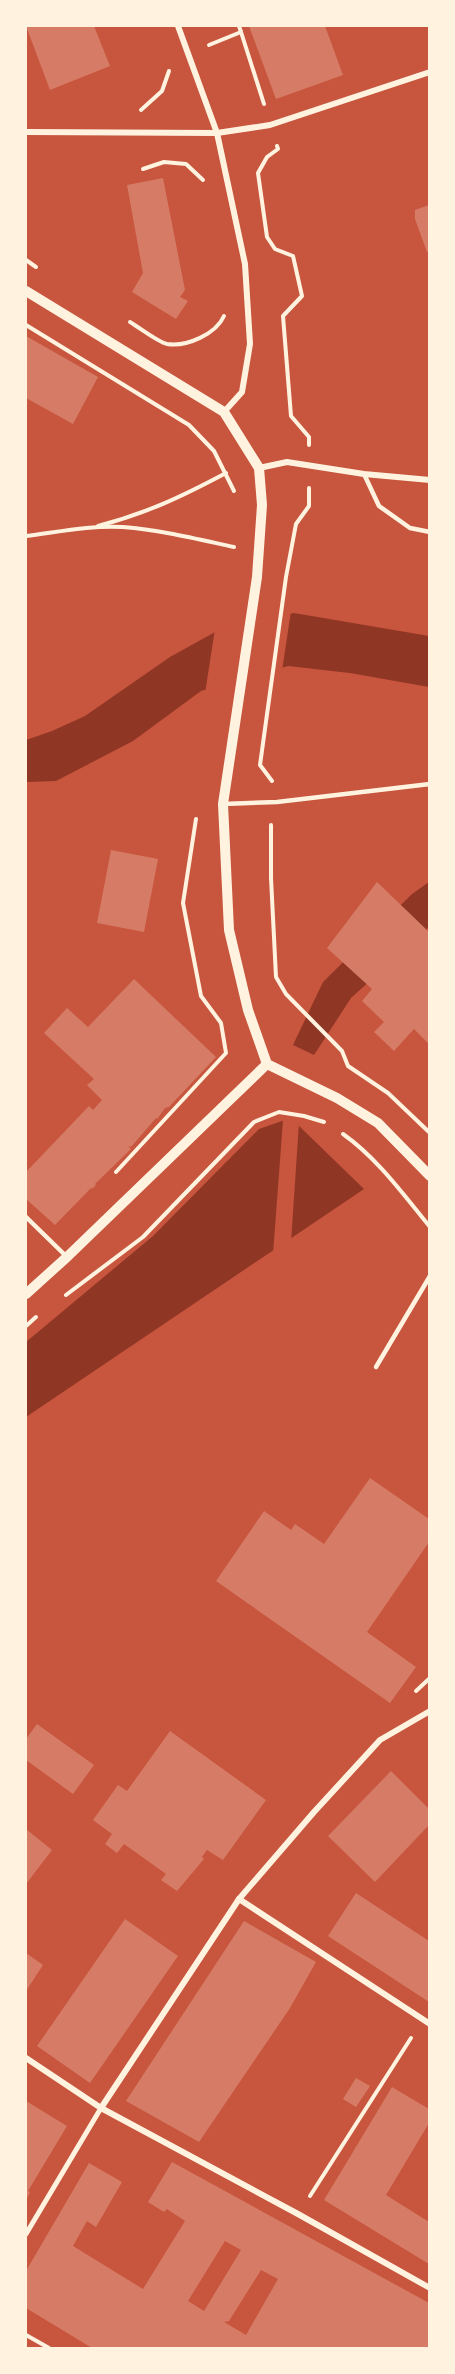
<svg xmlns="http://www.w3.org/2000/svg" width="455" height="2374" font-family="'Sofia Sans Condensed',sans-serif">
  <rect width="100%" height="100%" fill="#c8553d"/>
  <g fill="#8f3625">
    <polygon points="294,613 429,636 429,687 350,673 288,666 201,691 133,741 56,781 26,782 26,740 52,731 85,716 170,657 217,631"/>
    <polygon points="429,882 429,927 351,998 314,1055 293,1045 323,982 412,894"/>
    <polygon points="282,1121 297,1124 364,1189 26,1417 26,1342 153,1236 259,1129"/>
  </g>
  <g fill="#c8553d">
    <polygon points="291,611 282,671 205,693 215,629"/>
    <polygon points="283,1120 299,1123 291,1242 273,1254"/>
  </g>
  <g fill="#d67c66" fill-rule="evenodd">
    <polygon points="26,26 94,26 110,66 50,90"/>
    <polygon points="249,26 325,26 343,75 276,99"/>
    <polygon points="163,178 185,290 180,297 188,301 176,319 132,292 143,273 127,185"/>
    <polygon points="429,205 429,251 427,252 415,219 415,210"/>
    <polygon points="26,336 98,377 73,424 26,398"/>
    <polygon points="111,850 158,859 144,932 97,923"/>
    <polygon points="377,882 429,932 429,1044 414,1029 394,1051 374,1032 384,1022 362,1001 372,989 327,948"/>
    <polygon points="134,979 216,1057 169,1107 165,1108 157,1119 156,1118 131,1147 128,1146 131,1149 95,1184 96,1185 92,1189 91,1188 55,1225 26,1199 26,1172 89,1106 93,1110 102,1100 87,1085 94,1079 44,1033 67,1008 88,1027"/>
    <polygon points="370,1478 429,1519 429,1542 367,1632 416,1667 390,1703 216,1581 264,1511 291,1530 295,1524 324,1544"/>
    <polygon points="37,1724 94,1765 73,1794 26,1760 26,1739"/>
    <polygon points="170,1731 266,1800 223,1860 207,1850 202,1857 204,1859 177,1891 161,1880 166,1874 124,1844 117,1853 105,1844 112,1834 93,1820 118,1785 127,1791"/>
    <polygon points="391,1771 429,1809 429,1825 375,1882 328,1836"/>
    <polygon points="26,1829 52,1850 26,1884"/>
    <polygon points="356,1893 429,1941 429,2002 328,1936"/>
    <polygon points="125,1919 178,1956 90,2083 37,2046"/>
    <polygon points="244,1921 316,1962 290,2008 199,2142 126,2101"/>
    <polygon points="26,1953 43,1965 26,1991"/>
    <polygon points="356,2078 370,2086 356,2107 343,2099"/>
    <polygon points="392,2087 429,2109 429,2123 386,2195 429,2222 429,2264 324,2200"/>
    <polygon points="26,2101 67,2126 28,2191 30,2192 26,2200"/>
    <path d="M172,2162L429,2303V2348H92L26,2308V2271L89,2163L122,2182L96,2227L87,2221L73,2246L143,2289L185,2221L167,2209L164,2212L148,2202ZM225,2241L241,2250L204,2311L188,2301ZM261,2270L278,2279L246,2335L224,2322L229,2321Z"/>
  </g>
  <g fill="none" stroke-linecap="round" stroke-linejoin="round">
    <g stroke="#fff3e0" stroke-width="4">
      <polyline points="241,32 264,104"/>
      <polyline points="209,45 241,32 239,26"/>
      <polyline points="141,110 162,91 169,71"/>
      <polyline points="277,146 278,149 267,157 258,173 267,237 275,249 293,256 302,296 283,316 291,416 309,437 309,445"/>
      <polyline points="143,169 164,162 186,164 203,180"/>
      <polyline points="26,260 36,267"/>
      <path d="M130,322C140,328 158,342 167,344C187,347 216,334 224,316"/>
      <polyline points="26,325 189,425 214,451 234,491"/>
      <path d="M98,526C147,513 181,497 226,473"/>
      <path d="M26,536C58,532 91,525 123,527C161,530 197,539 234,547"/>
      <polyline points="272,781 260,765 286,577 296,524 309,506 309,488"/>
      <polyline points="271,825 271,878 276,977 286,994 342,1051 348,1066 388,1093 430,1133"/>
      <path d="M343,1134C377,1158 403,1194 430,1227"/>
      <polyline points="116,1172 226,1053 221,1023 201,996 183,903 196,819"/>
      <polyline points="66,1295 143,1237 254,1122 279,1112 304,1116 324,1122"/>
      <polyline points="26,1326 36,1317"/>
      <polyline points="416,1691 430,1678"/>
      <polyline points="310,2196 411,2038"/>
      <polyline points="26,2335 49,2348"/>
    </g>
    <g stroke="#fff3e0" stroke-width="4.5">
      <polyline points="364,474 379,506 410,528 430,532"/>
      <polyline points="223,804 277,802 430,784"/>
      <polyline points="26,1217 67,1257"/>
      <polyline points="376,1367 430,1276"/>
    </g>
    <polyline stroke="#fff3e0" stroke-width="5" points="26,2234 101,2108"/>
    <g stroke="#fff3e0" stroke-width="6">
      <polyline points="178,26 217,133 245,264 250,344 242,392 224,412"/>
      <polyline points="26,132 217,133 270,125 430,72"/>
      <polyline points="259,468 287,462 364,474 430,480"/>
      <polyline points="239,1899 430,2024"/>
      <polyline points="26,2058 101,2108 298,2214 430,2288"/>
      <polyline points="101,2108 239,1899 314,1812 380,1740 430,1711"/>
    </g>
    <g stroke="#fff3e0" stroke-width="10">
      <polyline points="26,291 224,412 259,468 262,505 257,577 223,804 229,930 248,1010 267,1064 337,1098 378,1123 430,1176"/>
      <polyline points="26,1294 67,1257 267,1064"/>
    </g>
  </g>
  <rect width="455" height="2374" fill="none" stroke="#fff3e0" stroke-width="54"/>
</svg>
